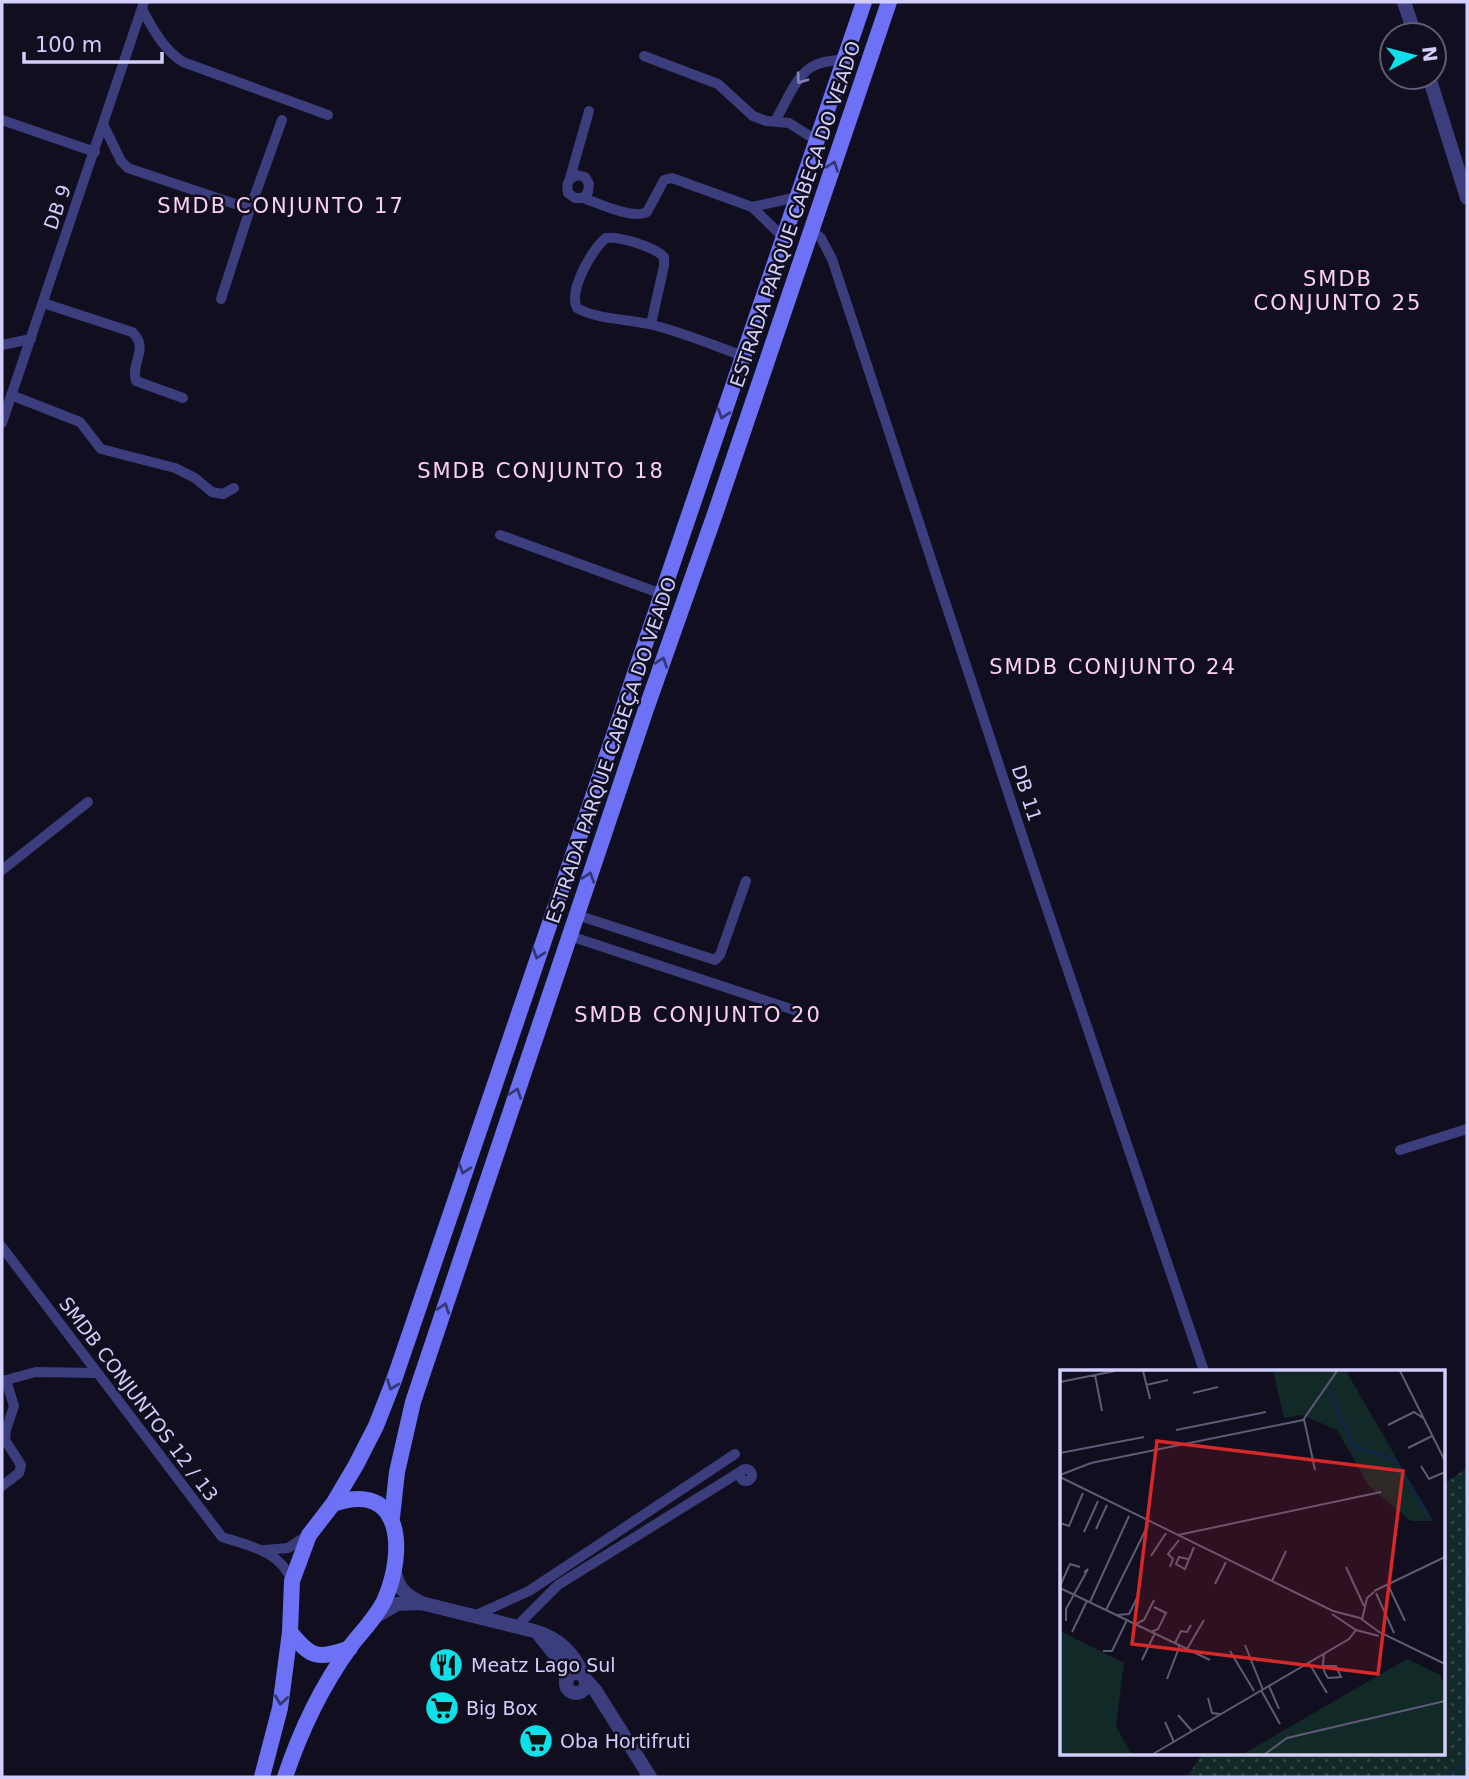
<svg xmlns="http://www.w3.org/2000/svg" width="1469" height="1779" font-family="'DejaVu Sans',sans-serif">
  <defs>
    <pattern id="park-dots" width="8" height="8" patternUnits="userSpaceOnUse" patternTransform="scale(1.75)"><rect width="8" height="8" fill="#112927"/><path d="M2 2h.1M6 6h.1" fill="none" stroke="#334747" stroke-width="1.8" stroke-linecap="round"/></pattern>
  </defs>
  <rect width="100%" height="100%" fill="#100e1f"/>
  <polygon fill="url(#park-dots)" points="1467,1468 1467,1777 1187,1777 1203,1753 1443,1753 1443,1484"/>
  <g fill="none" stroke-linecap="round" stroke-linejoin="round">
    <polyline stroke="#102642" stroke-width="2.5" points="1447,1777 1467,1762"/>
    <g stroke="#3c3d7c" stroke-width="10">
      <path d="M142,9C153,29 163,49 183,62L328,115"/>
      <polyline points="644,56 718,84 753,116 766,121 789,123 816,140"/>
      <polyline points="2,120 95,152"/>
      <path d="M775,121C785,105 794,79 810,68C819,61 833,61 844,59"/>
      <polyline points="103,124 121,161 128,168 250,209 282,120"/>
      <polyline points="570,178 589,111"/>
      <path d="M583,198L588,192L589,184L585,177L577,175C568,179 566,183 568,193L575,198H583C598,203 633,220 647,212L664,180L672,178L752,207L783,237"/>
      <polyline points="752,207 797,197"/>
      <polyline points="811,230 821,238 832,259 1029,856 1204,1371"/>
      <polyline points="221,299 250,209"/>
      <path d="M43,303L132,332C150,348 130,363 136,381L183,398"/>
      <path d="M651,324L664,266V257C655,247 619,236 606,238C592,249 568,291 577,308C598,320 630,319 653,325C684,333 713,345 743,356"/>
      <polyline points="2,345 31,339"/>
      <polyline points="11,395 80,422 101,449 175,468 195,478 212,492 223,494 234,488"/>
      <polyline points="2,423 144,2"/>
      <polyline points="500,535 662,594"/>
      <polyline points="2,870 88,802"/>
      <polyline points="577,915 715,960 720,955 746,881"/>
      <polyline points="570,936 797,1011"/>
      <polyline points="1400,1150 1467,1129"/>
      <path d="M2,1247L222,1537C250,1546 280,1551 292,1581"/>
      <polyline points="2,1381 36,1372 97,1373"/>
      <circle cx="746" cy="1475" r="6"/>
      <polyline points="2,1486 19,1473 21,1465 5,1440 6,1430 14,1406 6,1380"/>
      <polyline points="265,1550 288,1548 308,1535"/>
      <polyline points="474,1616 529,1591 735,1454"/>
      <polyline points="517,1626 558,1585 743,1470"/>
    </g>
    <g stroke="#3c3d7c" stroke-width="14">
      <polyline points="1404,2 1415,35"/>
      <polyline points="1429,77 1467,198"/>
      <path d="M394,1569C398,1587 403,1594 420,1602"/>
      <path d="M375,1617L397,1604L421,1603L534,1631C558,1638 574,1652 583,1676"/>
      <polyline points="540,1636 557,1657 567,1680"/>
      <circle cx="576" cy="1683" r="10"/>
      <polyline points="585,1679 595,1690 650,1777"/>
    </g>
    <g stroke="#6c71f6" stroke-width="16">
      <polyline points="392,1517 397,1472 413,1402 645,712 716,511 889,2"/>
      <path d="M290,1632C311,1658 318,1660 350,1648"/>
      <polyline points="262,1777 280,1708 290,1632 292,1581 309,1535 333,1504 356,1465 376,1426 394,1380 864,2"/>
      <path d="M285,1777C300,1732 322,1686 350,1647C362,1631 377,1617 385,1599C405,1553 404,1479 333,1504"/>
    </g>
  </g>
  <defs><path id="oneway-chevron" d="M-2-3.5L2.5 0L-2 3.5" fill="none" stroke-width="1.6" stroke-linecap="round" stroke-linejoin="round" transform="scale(1.75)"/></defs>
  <use stroke="#807fb6" href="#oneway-chevron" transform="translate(801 79) rotate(126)"/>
  <g stroke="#353675">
    <use href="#oneway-chevron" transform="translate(833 166) rotate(-71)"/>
    <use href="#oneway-chevron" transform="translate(723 414) rotate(108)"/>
    <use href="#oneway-chevron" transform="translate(662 662) rotate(-71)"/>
    <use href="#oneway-chevron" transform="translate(589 877) rotate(-72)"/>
    <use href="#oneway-chevron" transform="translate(538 954) rotate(109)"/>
    <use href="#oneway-chevron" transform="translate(516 1093) rotate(-71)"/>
    <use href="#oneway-chevron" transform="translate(464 1169) rotate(109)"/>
    <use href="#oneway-chevron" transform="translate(444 1308) rotate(-72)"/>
    <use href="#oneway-chevron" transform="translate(392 1385) rotate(111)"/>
    <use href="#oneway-chevron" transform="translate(281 1700) rotate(98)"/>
  </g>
  <defs>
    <g id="restaurant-disc" transform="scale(1.75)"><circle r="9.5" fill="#0ee0e9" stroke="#100e1f"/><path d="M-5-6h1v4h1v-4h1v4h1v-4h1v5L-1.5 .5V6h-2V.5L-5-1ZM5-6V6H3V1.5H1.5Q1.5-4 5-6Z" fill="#111"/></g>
    <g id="supermarket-disc" transform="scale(1.75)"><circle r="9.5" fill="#0ee0e9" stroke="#100e1f"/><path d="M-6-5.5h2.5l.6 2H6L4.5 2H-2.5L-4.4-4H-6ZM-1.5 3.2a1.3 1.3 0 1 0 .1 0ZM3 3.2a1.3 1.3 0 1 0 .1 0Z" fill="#111"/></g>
  </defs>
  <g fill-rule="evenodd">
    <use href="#restaurant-disc" x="446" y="1665"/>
    <use href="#supermarket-disc" x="442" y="1708"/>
    <use href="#supermarket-disc" x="536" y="1741"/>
  </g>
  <g text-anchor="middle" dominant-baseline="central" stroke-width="5" stroke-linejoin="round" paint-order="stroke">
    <g font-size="19" fill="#d2cffc" stroke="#100e1f">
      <text transform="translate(57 207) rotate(-71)">DB 9</text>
      <text transform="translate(795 214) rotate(-71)">ESTRADA PARQUE CABEÇA DO VEADO</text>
      <text transform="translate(611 750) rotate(-71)">ESTRADA PARQUE CABEÇA DO VEADO</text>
      <text transform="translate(1027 793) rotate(72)">DB 11</text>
      <text transform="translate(139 1399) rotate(53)">SMDB CONJUNTOS 12 / 13</text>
    </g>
    <g font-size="19" fill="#d2cffc" stroke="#100e1f" text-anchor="start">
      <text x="471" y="1665">Meatz Lago Sul</text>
      <text x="466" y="1708">Big Box</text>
      <text x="560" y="1741">Oba Hortifruti</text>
    </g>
    <g font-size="21" letter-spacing="2" fill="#fcd1ef" stroke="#100e1f">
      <text x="281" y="206">SMDB CONJUNTO 17</text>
      <text x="1338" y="279">SMDB<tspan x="1338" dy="24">CONJUNTO 25</tspan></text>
      <text x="541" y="471">SMDB CONJUNTO 18</text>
      <text x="1113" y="667">SMDB CONJUNTO 24</text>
      <text x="698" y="1015">SMDB CONJUNTO 20</text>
    </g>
  </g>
  <g transform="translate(1060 1370)">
    <rect width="385" height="385" fill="#100e1f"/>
    <path d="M213,1H286L373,151H351L309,116L277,60L242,45L224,48ZM0,261L64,293L56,356L71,384H0ZM347,289L380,305L385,316V384H183Z" fill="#112927"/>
    <path fill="none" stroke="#102642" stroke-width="3.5" d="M268,19L293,76L335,90L370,149"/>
    <path fill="none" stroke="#5e5b77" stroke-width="2" d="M83,1L90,29M340,1L385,91M35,5L42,41M0,12L55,1M86,15L108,10M133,23L158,17M244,49L255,100M328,55L354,42L363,48M116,60L206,42M348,78L372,66M0,83L84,67M361,96L369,109L385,102M0,105L31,93L243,50L277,1M0,107L273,241L300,248L319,262L385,294M0,153L9,156L23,123M36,159L47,135M24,162L38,131M118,165L321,122M91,186L106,163M128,189L119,187L116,194L125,199L134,177M110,197L113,189L108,184L119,170M286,197L304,236M212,211L226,181M155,214L166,192M328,215L345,251M0,216L10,194L20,197M0,218L150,290M314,221L385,187M316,223L334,263M30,232L69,146M46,240L88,155M272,244L296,260L319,266M57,245L69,244L78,226M302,250L307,228L314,222M6,251V239L28,199L24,202M76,254L84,250L94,230M12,262L27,231M91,262L98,259L106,243L94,237M115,273L121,261L127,262L131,255M185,275L203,320M127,279L144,250M43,281H52L67,250M170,281L194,321M82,290L95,263M249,293L267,323M263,296H276L281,307L268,308L265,303L263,297V294L264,284M107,309L120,275M209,316L219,339M201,320L220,354M148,328L152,343L160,344M118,345L132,361M105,352L114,372M93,384L289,269L296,260M205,384L227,368L385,331"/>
    <path fill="#d62828" fill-opacity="0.15" stroke="#d62828" stroke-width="3.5" d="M97,71L343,101L318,304L72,274Z"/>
    <rect width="385" height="385" fill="none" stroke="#d2cffc" stroke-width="3.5"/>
  </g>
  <rect width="1469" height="1779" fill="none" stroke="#d2cffc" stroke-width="7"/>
  <g transform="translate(1413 56) rotate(83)"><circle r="33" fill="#100e1f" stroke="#5e5b77" stroke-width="2"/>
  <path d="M0-5L12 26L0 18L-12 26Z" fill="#0ee0e9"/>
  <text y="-10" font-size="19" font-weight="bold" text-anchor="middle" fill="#d2cffc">N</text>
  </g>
  <path d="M24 52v10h138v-10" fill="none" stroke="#d2cffc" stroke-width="3.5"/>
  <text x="35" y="52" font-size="21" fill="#d2cffc" stroke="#100e1f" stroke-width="5" paint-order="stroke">100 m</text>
</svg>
